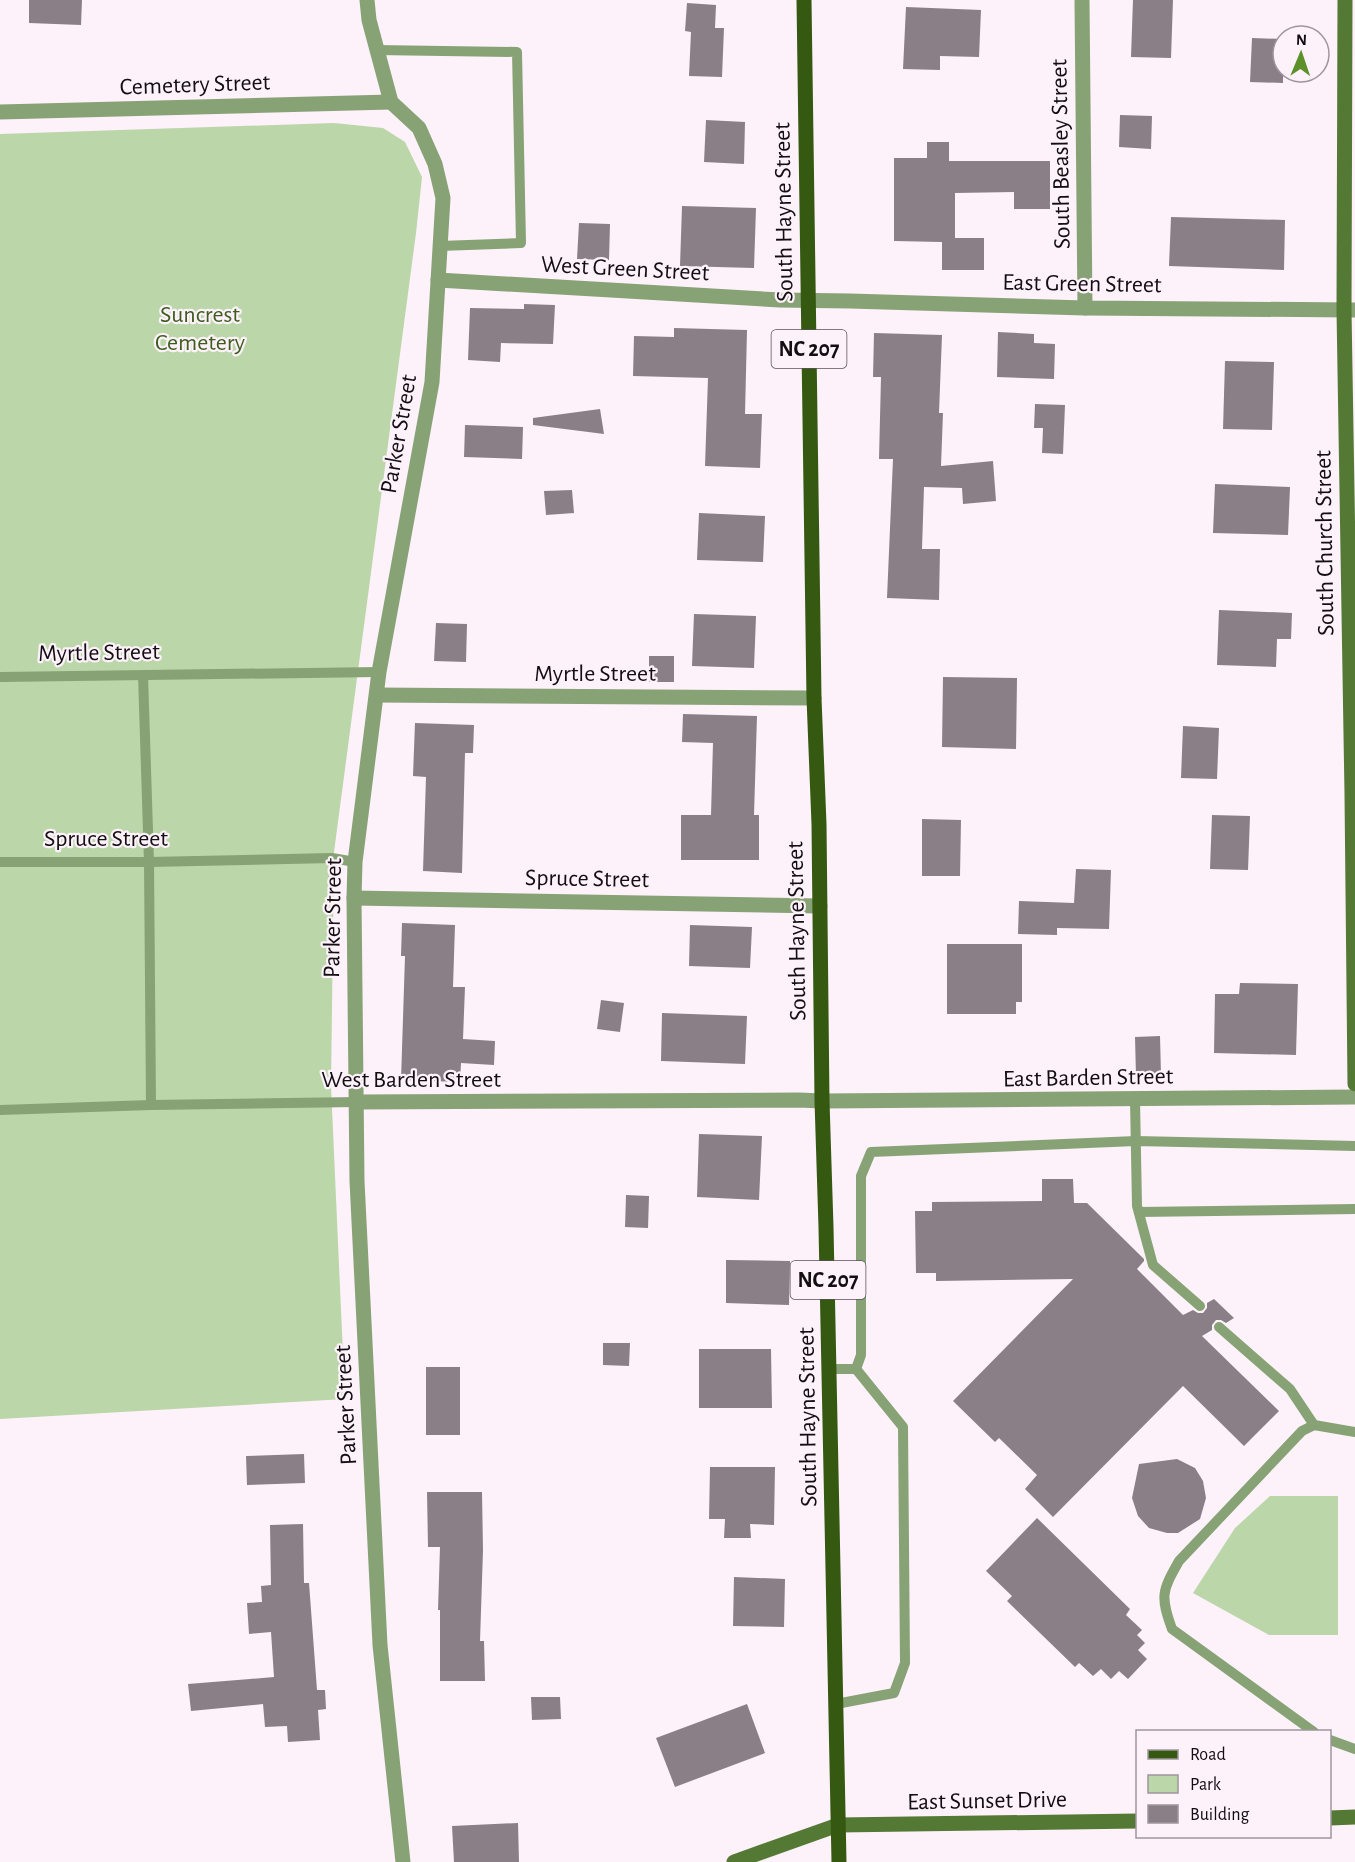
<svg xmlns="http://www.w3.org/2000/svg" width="1355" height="1862" font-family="'Alegreya Sans',sans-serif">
  <rect width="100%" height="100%" fill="#fdf1fa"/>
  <g fill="#bbd6a8">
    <polygon points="334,123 383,128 405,142 422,177 416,233 334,852 331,1086 345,1399 0,1419 0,134"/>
    <polygon points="1270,1496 1338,1496 1338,1635 1269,1635 1193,1593 1235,1528"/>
  </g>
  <g fill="#8a7f87">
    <polygon points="29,0 82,0 81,25 29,23"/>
    <polygon points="1133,0 1173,0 1171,58 1131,57"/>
    <polygon points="687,3 716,5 715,28 724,28 722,77 689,76 691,32 685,31"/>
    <polygon points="906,7 981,10 979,57 940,56 940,70 903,69"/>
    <polygon points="1252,38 1283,39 1283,83 1250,82"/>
    <polygon points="1120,115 1152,116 1151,149 1119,147"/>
    <polygon points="706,120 745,122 744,164 704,162"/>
    <polygon points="927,142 949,142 949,161 1050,161 1050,209 1014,209 1014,192 955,193 955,238 984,238 984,270 942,270 942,242 894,241 894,158 927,158"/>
    <polygon points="682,206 756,208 754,268 680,266"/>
    <polygon points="1171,217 1285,220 1284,270 1169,266"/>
    <polygon points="579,223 610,224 609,260 577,259"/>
    <polygon points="524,304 555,305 553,344 501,343 500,362 468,360 470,308 524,309"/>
    <polygon points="674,328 747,330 745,414 762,414 760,468 705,466 708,378 633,376 634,336 674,337"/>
    <polygon points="998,332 1034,334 1034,343 1055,344 1054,379 997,377"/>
    <polygon points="874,333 942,335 939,413 943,413 941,466 993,461 996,501 963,504 962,488 924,487 922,549 940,549 939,600 887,598 893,459 879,459 881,377 873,377"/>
    <polygon points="1225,361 1274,362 1272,430 1223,429"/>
    <polygon points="1035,404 1065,405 1063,454 1042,453 1043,428 1034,428"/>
    <polygon points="600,409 604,434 533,425 533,418"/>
    <polygon points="465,425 523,427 522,459 464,457"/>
    <polygon points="1215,484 1290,487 1288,535 1213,533"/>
    <polygon points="572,490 574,513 546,515 544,491"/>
    <polygon points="699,513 765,516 763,562 697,560"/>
    <polygon points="1219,610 1292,613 1291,639 1277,639 1276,667 1217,665"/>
    <polygon points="694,614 756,616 754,668 692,666"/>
    <polygon points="436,623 467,624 466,662 434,661"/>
    <rect x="649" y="656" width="25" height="26"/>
    <polygon points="943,677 1017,678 1016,749 942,747"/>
    <polygon points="683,714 757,716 754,815 759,815 759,860 681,860 681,815 711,815 713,743 682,742"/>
    <polygon points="415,723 474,725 473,753 465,753 462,873 423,871 426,777 413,776"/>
    <polygon points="1183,726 1219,728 1217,779 1181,778"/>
    <polygon points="1212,815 1250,816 1248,870 1210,869"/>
    <polygon points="922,819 961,820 960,876 922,876"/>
    <polygon points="1076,869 1111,870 1109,929 1057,928 1057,935 1018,934 1019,901 1074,903"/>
    <polygon points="402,923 455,925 453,987 465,987 463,1039 495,1041 494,1065 461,1063 460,1082 401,1080 405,956 401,956"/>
    <polygon points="690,925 752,927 750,968 689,966"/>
    <polygon points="947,944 1022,944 1022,1002 1016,1002 1016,1014 947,1014"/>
    <polygon points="1240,983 1298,984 1296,1055 1214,1053 1215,994 1239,994"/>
    <polygon points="601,1000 624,1003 620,1032 597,1029"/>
    <polygon points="662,1013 747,1016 745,1064 661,1061"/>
    <polygon points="1160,1036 1161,1075 1136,1076 1135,1037"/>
    <polygon points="699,1134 762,1136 759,1200 697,1197"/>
    <polygon points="1042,1179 1073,1179 1074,1203 1087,1203 1144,1259 1144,1261 1137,1269 1183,1315 1193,1310 1198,1313 1203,1313 1207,1308 1207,1303 1214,1299 1234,1318 1226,1323 1221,1320 1216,1320 1212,1325 1212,1330 1202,1336 1279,1411 1244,1446 1183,1386 1053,1517 1025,1489 1037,1475 999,1438 995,1442 953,1401 1073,1279 936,1281 936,1273 916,1273 915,1211 932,1211 932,1202 1042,1201"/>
    <polygon points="626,1195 649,1196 648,1228 625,1227"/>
    <polygon points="726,1260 790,1261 789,1305 726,1303"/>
    <polygon points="603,1343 630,1343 629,1366 603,1365"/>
    <polygon points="699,1349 771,1349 772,1408 699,1408"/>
    <rect x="426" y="1367" width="34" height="68"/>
    <polygon points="304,1454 305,1483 247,1485 246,1456"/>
    <polygon points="1177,1459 1195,1468 1203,1481 1206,1498 1200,1519 1178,1533 1167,1533 1149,1528 1138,1516 1132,1498 1139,1464"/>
    <polygon points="710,1467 775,1467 774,1525 750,1524 751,1538 724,1538 725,1519 709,1519"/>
    <polygon points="427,1492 482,1492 483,1550 480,1641 484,1641 485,1681 440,1681 440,1610 438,1610 440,1547 428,1547"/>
    <polygon points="1037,1518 1130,1609 1126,1615 1142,1630 1137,1635 1145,1643 1138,1650 1147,1659 1128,1679 1119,1671 1111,1679 1101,1669 1093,1676 1079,1663 1075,1667 1007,1601 1012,1596 986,1571"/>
    <polygon points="303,1524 304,1583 309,1583 317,1690 325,1690 326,1709 318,1710 320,1740 288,1742 287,1726 265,1727 263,1704 191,1711 188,1684 274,1677 271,1632 249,1634 247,1603 262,1602 261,1586 271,1585 270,1525"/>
    <polygon points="734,1577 785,1579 784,1627 733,1626"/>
    <polygon points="531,1697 560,1697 561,1719 532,1720"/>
    <polygon points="747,1704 765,1753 675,1787 656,1738"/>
    <polygon points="518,1823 519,1862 454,1862 452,1826"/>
  </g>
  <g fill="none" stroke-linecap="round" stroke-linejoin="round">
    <g stroke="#87a275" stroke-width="10">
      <polyline points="376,50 517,52 521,243 440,246"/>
      <polyline points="143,675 149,862 151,1105"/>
      <polyline points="0,677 379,672"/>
      <polyline points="0,862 149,862 332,858 355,862"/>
      <polyline points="1135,1100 1137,1206 1153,1265 1200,1306"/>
      <polyline points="0,1110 151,1105 357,1102"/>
      <polyline points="1139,1212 1355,1209"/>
      <polyline points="1219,1327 1290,1389 1314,1425"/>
      <polyline points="829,1369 856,1369 903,1427 905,1663 894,1693 836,1704"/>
      <polyline points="856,1369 861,1355 861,1176 871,1152 1136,1141 1355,1146"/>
      <path d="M1314,1732L1172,1629C1160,1596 1162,1591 1179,1561L1302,1431L1314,1425L1355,1432"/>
      <polyline points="1330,1740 1355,1749"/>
    </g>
    <g stroke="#87a275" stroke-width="15">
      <polyline points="367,0 369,20 391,102 419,128 435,164 443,198 432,382 379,672 355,862 354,898 357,1181 380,1645 403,1862"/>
      <polyline points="1082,0 1085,308"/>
      <polyline points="0,112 391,102"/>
      <polyline points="438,280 780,300 850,301 1085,308 1355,310"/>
      <polyline points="377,695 814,698"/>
      <polyline points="354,898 820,906"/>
      <polyline points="357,1102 799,1100 822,1101 1355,1097"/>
    </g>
    <g stroke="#537934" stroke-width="15">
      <polyline points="1345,0 1344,310 1352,794 1355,1084"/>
      <polyline points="1330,1818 1355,1817"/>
      <polyline points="734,1862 838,1825 1138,1821"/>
    </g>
    <polyline stroke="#355911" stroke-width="15" points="804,0 814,698 819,824 822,1101 826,1227 839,1862"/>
  </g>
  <g text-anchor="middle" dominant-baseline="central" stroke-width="4.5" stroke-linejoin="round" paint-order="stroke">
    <g fill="#fdf1fa" stroke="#585257" stroke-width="1.5">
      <rect x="771.5" y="330" width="75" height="38" rx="4.5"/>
      <rect x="790.5" y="1261" width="75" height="38" rx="4.5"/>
    </g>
    <g font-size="22" font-weight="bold" fill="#120e11">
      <text x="809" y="349">NC 207</text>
      <text x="828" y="1280">NC 207</text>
    </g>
    <g font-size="24" fill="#120e11" stroke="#fdf1fa">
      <text transform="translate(195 85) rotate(-2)">Cemetery Street</text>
      <text transform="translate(1061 154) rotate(-91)">South Beasley Street</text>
      <text transform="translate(784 212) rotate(-91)">South Hayne Street</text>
      <text transform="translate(625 269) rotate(3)">West Green Street</text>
      <text transform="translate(1082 284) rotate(1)">East Green Street</text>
      <text transform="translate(399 434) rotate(-80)">Parker Street</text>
      <text transform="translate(1325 543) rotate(-91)">South Church Street</text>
      <text transform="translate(99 653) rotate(-1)">Myrtle Street</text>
      <text x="595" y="674">Myrtle Street</text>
      <text x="106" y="839">Spruce Street</text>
      <text transform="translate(587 879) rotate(1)">Spruce Street</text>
      <text transform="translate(333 918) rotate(-89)">Parker Street</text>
      <text transform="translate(797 931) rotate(-91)">South Hayne Street</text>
      <text transform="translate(1088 1078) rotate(-1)">East Barden Street</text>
      <text x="411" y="1080">West Barden Street</text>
      <text transform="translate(346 1405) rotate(-93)">Parker Street</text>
      <text transform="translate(808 1417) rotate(-91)">South Hayne Street</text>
      <text transform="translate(987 1801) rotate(-1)">East Sunset Drive</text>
    </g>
    <g font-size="24" fill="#3c5d1d" stroke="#fdf1fa">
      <text x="200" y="315">Suncrest<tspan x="200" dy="28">Cemetery</tspan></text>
    </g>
  </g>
  <rect x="1136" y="1730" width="195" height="108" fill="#fdf1fa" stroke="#9f969d" stroke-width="1.5"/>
  <rect x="1148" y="1750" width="30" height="9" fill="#355911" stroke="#9f969d" stroke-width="1.5"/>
  <text x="1190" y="1760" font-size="18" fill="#120e11">Road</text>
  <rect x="1148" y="1775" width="30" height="18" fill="#bbd6a8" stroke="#9f969d" stroke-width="1.5"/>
  <text x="1190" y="1790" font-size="18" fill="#120e11">Park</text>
  <rect x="1148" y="1805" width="30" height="18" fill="#8a7f87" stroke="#9f969d" stroke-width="1.5"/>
  <text x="1190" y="1820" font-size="18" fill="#120e11">Building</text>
  <g transform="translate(1301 54) rotate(2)"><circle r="28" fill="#fdf1fa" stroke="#9f969d" stroke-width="1.5"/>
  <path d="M0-4.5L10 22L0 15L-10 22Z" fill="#5c9029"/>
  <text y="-9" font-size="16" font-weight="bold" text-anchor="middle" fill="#120e11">N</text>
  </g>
</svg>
